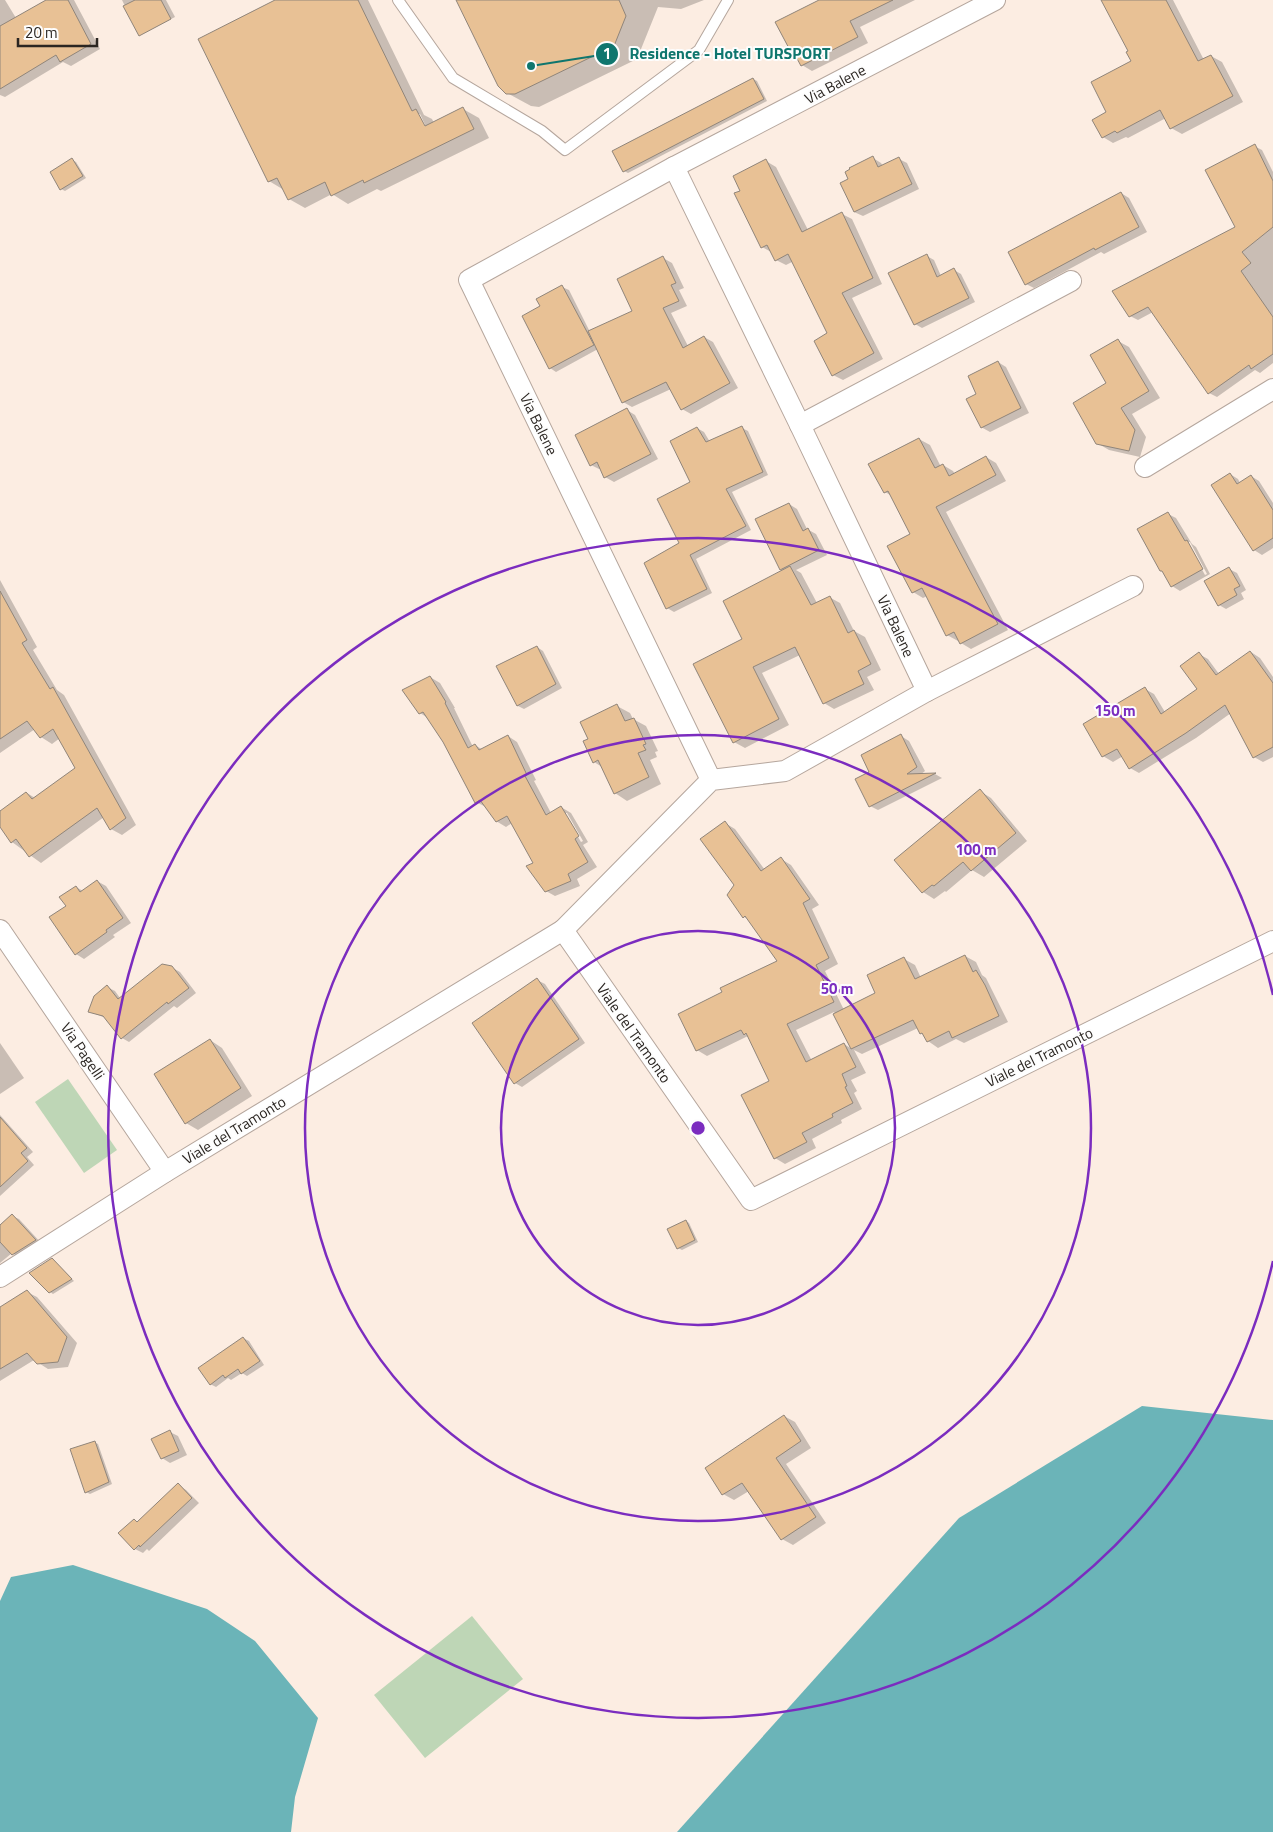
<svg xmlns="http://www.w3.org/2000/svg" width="1273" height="1832" font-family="'Titillium Web',sans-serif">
  <rect width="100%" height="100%" fill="#fcede2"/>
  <g fill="#bed6b6">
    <polygon points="68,1079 117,1150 84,1173 35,1102"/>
    <polygon points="472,1616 523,1679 425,1758 374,1695"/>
  </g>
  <g fill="#6bb4b8">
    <polygon points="1142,1406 1273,1420 1273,1832 677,1832 959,1518"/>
    <polygon points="73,1565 207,1609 255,1641 318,1718 295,1797 291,1832 0,1832 0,1601 11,1577"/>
  </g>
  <g fill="#0003" fill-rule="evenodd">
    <polygon points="0,0 5,0 16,18 49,0 74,0 100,49 71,66 63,62 5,97 0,95"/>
    <polygon points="122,0 166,0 175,17 144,33 136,29"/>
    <path d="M278,0H368L424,115L432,119L434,123L463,109L479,118L489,138L381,191L377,189L348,204L332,194L305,208L289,199L284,190L269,181ZM418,114H420L428,131L426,132Z"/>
    <polygon points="457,0 704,0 681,9 658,7 637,59 539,107 531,106 507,93"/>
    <polygon points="822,0 915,0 860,27 868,43 812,71 802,65 797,56 793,54"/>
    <polygon points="1102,0 1173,0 1204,60 1211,56 1222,62 1243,102 1182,134 1171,128 1166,118 1128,138 1126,137 1113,143 1103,137 1107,113 1132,62 1129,51"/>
    <polygon points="753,79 757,81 767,101 628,173 624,171"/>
    <polygon points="1254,146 1262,150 1273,172 1273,363 1260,373 1255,370 1217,397 1209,393 1153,312 1138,320 1130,316 1236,227"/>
    <polygon points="873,158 881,163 883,166 899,159 907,163 919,189 863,216 854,212 850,180"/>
    <polygon points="72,160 76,162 86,178 65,191 61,189"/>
    <polygon points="766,161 776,167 808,230 842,214 852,219 882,284 852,298 883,359 843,380 833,375 829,334 794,261 786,265 776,260 773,253 762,247 742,191"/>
    <polygon points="1121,193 1129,198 1147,232 1104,254 1101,252 1034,288 1026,284"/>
    <polygon points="927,256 934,260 941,276 954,270 961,274 975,302 922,328 915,324"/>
    <polygon points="663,258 672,263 684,288 679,290 687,306 671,313 688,346 704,337 713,342 738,388 691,414 682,409 671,389 632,407 623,402 598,349 556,372 550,368 541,307 562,287 569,290 590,332 634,311"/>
    <polygon points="1118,341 1129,347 1160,398 1132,414 1146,437 1140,457 1109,450 1097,443"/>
    <polygon points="998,362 1006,367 1029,413 990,432 981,427 978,395"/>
    <polygon points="627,410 635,415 658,459 614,482 605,477 601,468 599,469 591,465"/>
    <polygon points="697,428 704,432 710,442 742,428 748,431 768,475 732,492 751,530 696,559 712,593 674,612 667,608 692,483"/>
    <polygon points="919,439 930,445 941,467 943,465 953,471 955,474 986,457 996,463 1006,481 946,512 1008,630 971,649 961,643 959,640 958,641 947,635 927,596 923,598 913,592 912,534 892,496 885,492"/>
    <polygon points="1230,474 1238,479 1240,483 1251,476 1259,481 1273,503 1273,548 1262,555 1254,550"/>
    <polygon points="789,504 797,509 807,529 816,534 827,555 796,570 801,573 817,603 829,597 840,603 854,631 865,637 881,670 867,677 874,690 834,709 824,703 800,655 762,673 789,725 745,748 734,742 743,640 783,571 781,569"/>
    <path d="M1168,514L1176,518L1192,544L1196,547L1210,574L1180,591L1172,586ZM1187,542H1190L1207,574L1205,575Z"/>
    <polygon points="1229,569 1237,573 1246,590 1241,593 1244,599 1226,609 1219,605"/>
    <polygon points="0,580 37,647 33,650 57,690 64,695 136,825 122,835 111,829 104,817 41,863 12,842 0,825 0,812 27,793 35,798 77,769 60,738 52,744 41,737 35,729 0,753"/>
    <polygon points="537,647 543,651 562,688 524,709 518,706 498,667"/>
    <polygon points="1251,652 1260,658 1273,677 1273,757 1263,762 1254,757 1231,713 1196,738 1139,773 1130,768 1123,756 1113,762 1103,756 1084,724 1145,689 1154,694 1165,712 1199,689 1199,654 1208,659 1219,674"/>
    <path d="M430,677L440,683L455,708H454L473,747L475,745L483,750L508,736L517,742L536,780L534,781L551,813L561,807L571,813L588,842L583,845L597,867L577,879L580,886L555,896L546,891L534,864L512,823L506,827L496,821L486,807L476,802L444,741L428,718L420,713ZM564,813H567L583,841L581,842Z"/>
    <polygon points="617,706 630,713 633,719 646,726 658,751 655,752 657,757 650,760 661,784 627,801 615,793 602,767 594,762 589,740"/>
    <polygon points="901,736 909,741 925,771 920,775 935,774 942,778 878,810 870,806 871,773"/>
    <polygon points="980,791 991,798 1027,841 984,877 972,870 946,892 945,891 934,899 923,892"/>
    <path d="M725,823L735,829L765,870L781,859L791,865L819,905L812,909L838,964L825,971L844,1010L877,994L904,959L915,965L921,978L965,956L976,962L982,975L986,978L1008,1022L964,1043L956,1039L938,1048L928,1041L918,1028L862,1054L854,1050L866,1073L851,1080L857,1091L854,1093L862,1109L841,1120L842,1123L812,1139L816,1148L785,1164L775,1158L771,1081L748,1036L707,1056L697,1050L778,961L750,920L744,917L729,895L735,885ZM834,1012L852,1049L844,1044L812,1061L796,1030Z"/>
    <polygon points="97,881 106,886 131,923 113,935 115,937 84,959 76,954 67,906 76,887 83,891"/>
    <polygon points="171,967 180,972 196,993 177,1008 174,1006 129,1042 122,1038 106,1018 90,1012 107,987 115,991 120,998"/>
    <polygon points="537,980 545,984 585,1043 522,1087 515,1083"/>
    <polygon points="210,1040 222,1048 252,1096 198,1130 186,1123"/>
    <polygon points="0,1043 24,1078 0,1094"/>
    <polygon points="0,1115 33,1152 27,1157 34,1165 0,1196"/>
    <polygon points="12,1216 19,1219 42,1244 20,1258 12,1253 0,1263 0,1227"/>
    <polygon points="686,1221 689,1223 698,1242 682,1250 678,1248"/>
    <polygon points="52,1259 74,1281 53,1294 50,1292"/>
    <polygon points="27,1292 37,1297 77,1343 68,1367 48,1369 34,1360 0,1381 0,1309"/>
    <polygon points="243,1338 249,1341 264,1365 247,1376 242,1373 231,1380 228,1378 216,1387 210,1384"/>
    <polygon points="784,1416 795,1422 811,1448 786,1464 826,1523 793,1545 782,1539 749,1491 734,1500 723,1494"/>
    <polygon points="170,1432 178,1436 187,1455 170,1463 162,1458"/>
    <polygon points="94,1442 98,1444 112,1484 90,1494 86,1492"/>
    <polygon points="178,1485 186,1490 199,1503 149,1551 147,1549 143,1553 135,1549 134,1520 139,1523"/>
  </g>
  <g fill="#e8c195" stroke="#90857a">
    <polygon points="46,0 68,0 91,44 60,62 56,55 0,89 0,26"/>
    <polygon points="135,0 161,0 171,19 139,36 123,6"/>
    <polygon points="275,0 358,0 412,111 416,109 425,126 463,107 474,129 364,183 363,180 331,196 325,182 288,200 277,178 268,182 198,39"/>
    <polygon points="456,0 619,0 626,16 614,46 515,94 506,94 498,86"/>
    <polygon points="819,0 893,0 850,21 858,37 801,66 794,53 792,54 775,22"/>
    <polygon points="1101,0 1166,0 1198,61 1211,55 1233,96 1170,129 1160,110 1117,133 1115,131 1102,138 1092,120 1106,112 1091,82 1131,61 1126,52 1128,51"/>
    <polygon points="753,78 764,99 623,172 612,151"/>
    <polygon points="1255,144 1273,181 1273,227 1242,252 1251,263 1241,271 1273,317 1273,354 1251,369 1249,365 1208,394 1148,307 1129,317 1112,291 1235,227 1205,170"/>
    <polygon points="873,156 878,167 899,157 912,184 854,212 840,183 848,179 845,172 850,169 849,168"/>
    <polygon points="72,158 83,176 60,190 50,172"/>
    <polygon points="766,159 802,232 842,212 873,278 842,293 874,353 832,376 814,341 827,333 788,254 775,261 767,245 761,248 734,193 740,191 733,176"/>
    <polygon points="1121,192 1139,227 1095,250 1094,248 1025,285 1008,252"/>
    <polygon points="927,254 937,277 954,268 969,298 914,325 888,273"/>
    <polygon points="663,256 676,283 671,285 679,301 663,308 683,348 704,336 730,383 681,410 666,382 622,403 588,331 632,311 617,279"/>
    <polygon points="562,285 594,345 549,369 522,316 540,306 536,299"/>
    <polygon points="1118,339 1149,391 1121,408 1135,430 1129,451 1096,444 1073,403 1106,383 1090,355"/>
    <polygon points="998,361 1021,408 981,428 966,399 976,394 968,376"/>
    <polygon points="627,408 651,454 604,478 597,462 590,466 575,435"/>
    <polygon points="742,426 763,472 726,489 746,526 690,555 707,589 666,609 644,563 679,543 657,499 690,482 670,441 697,427 706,442"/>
    <polygon points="919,438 935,468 943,464 949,476 986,456 996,475 936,507 998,624 960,644 954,632 946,636 922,588 912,593 887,546 910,534 888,491 884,493 868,464"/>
    <polygon points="1230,473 1237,484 1251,475 1273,510 1273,538 1253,551 1211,485"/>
    <polygon points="789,503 803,531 808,528 819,550 780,570 755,519"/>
    <polygon points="1168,512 1185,541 1187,540 1203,569 1171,587 1162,571 1160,571 1137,529"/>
    <polygon points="790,566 811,605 830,596 848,633 854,630 871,664 858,671 864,684 823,704 795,647 753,667 779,719 733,743 693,664 742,639 723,601"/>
    <polygon points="1229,567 1240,586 1234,589 1237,595 1218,606 1204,581"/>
    <polygon points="0,591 27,640 22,643 50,689 53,687 126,818 110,830 97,808 29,857 16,839 11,843 0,827 0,811 26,792 32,799 75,768 53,729 40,738 27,721 0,739"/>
    <polygon points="537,646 556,684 517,706 496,666"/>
    <polygon points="1250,651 1273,683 1273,747 1253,758 1225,705 1186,733 1129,769 1117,749 1102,757 1083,724 1145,687 1161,714 1197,689 1180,666 1199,652 1216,675"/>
    <polygon points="430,676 446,702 445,703 468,748 475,744 479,750 508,735 527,775 525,776 546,815 561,806 579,836 575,839 588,862 568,874 571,881 545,892 526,866 533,863 507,816 496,822 480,800 475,803 443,742 423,712 419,714 402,690"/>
    <polygon points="617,704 625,721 634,718 646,744 643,745 646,750 638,753 649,777 614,794 598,760 593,763 583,741 588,739 580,722"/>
    <polygon points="901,734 917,767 907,774 936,773 869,807 855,779 869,772 861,755"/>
    <polygon points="980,789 1016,833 971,871 963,862 934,886 932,885 922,893 894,860"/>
    <polygon points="725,821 761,871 781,857 810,899 803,903 829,958 816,965 834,1002 787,1024 806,1062 844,1043 856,1067 842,1074 847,1086 845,1087 853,1103 832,1114 833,1117 802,1133 807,1142 774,1159 741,1095 769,1081 746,1033 744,1035 741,1030 696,1051 678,1014 722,992 720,988 777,961 745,916 743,918 727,895 734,885 700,839"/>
    <polygon points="97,880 123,918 106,930 107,932 75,955 49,917 66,906 59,897 76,886 80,892"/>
    <polygon points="965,955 973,972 976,970 985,985 999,1016 952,1038 949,1031 927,1042 922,1033 920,1034 913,1020 851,1049 833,1014 875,993 867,975 904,957 915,979"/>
    <polygon points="162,964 172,966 189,988 168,1004 167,1002 121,1039 103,1016 88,1012 94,996 107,985 118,999"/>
    <polygon points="537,978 579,1039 514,1084 472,1023"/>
    <polygon points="210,1039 241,1088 185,1124 154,1074"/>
    <polygon points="0,1117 27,1148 21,1153 28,1161 0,1187"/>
    <polygon points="12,1214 36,1240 12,1255 0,1242 0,1225"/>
    <polygon points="686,1220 695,1240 677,1249 667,1229"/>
    <polygon points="52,1258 72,1279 49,1293 29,1273"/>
    <polygon points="27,1290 67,1337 58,1362 37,1364 27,1353 0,1369 0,1307"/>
    <polygon points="243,1337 260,1361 241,1374 238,1369 225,1378 223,1375 210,1385 198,1368"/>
    <polygon points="784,1415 801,1441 776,1458 816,1517 781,1540 742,1483 722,1495 705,1468"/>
    <polygon points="170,1430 179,1451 161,1459 151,1439"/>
    <polygon points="95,1441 109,1482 85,1493 70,1449"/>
    <polygon points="178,1483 192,1498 140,1547 139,1545 134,1550 118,1533 134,1519 137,1522"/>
  </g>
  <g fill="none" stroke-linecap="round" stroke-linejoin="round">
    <g stroke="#b5a69d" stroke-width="12">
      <polyline id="lane" points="398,0 453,78 542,131 565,150 699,50 728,0"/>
    </g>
    <g stroke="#b5a69d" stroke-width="22">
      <g id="street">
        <polyline points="674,167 800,425 927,691"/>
        <polyline points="800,425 1071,281"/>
        <polyline points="1145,467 1273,389"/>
        <polyline points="711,780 469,280 674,167 995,0"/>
        <polyline points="0,930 165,1172"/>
        <polyline points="563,930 711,780 785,771 927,691 1133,586"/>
        <polyline points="0,1277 165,1172 563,930 751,1200 1273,941"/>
      </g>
    </g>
    <use href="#lane" stroke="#fff" stroke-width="10"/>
    <use href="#street" stroke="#fff" stroke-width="20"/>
  </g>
  <g fill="none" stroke="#7b2cbf" stroke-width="2.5">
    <circle cx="698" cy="1128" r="197"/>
    <circle cx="698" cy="1128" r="393"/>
    <path d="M1273 1261A590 590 0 1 1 1273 995"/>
  </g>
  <g text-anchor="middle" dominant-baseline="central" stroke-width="4" stroke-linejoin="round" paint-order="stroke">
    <g font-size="15" fill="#2b2622" stroke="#fdfdfd">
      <text transform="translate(835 84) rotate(-28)">Via Balene</text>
      <text transform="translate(539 424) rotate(64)">Via Balene</text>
      <text transform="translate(896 626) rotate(65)">Via Balene</text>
      <text transform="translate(634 1033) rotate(55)">Viale del Tramonto</text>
      <text transform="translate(83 1051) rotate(56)">Via Pagelli</text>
      <text transform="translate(1039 1057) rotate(-26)">Viale del Tramonto</text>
      <text transform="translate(234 1130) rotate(-31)">Viale del Tramonto</text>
    </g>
  </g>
  <circle cx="698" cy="1128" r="8" fill="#7b2cbf" stroke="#fdfdfd" stroke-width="2.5"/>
  <g font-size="15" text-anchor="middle" font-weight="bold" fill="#7b2cbf" stroke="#fdfdfd" stroke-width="4" stroke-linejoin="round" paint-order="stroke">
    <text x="1115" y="716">150 m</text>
    <text x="976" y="855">100 m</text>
    <text x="837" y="994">50 m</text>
  </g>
  <path fill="none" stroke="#0f766e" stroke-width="2" d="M531 66L607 54"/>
  <g fill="#0f766e" stroke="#fdfdfd" stroke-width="2">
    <circle cx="531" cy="66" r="5"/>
    <circle cx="607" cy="54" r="12"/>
  </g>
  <g font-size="15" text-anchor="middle" font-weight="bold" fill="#fff">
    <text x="607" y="59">1</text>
  </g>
  <g font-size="16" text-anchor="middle" font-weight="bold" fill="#0f766e" stroke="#fdfdfd" stroke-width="4" stroke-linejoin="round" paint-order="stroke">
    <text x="730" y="59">Residence - Hotel TURSPORT</text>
  </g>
  <path d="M18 38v8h79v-8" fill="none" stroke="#2b2622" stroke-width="2.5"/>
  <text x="25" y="38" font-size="15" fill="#2b2622" stroke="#fdfdfd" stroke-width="4" paint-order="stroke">20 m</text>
</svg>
